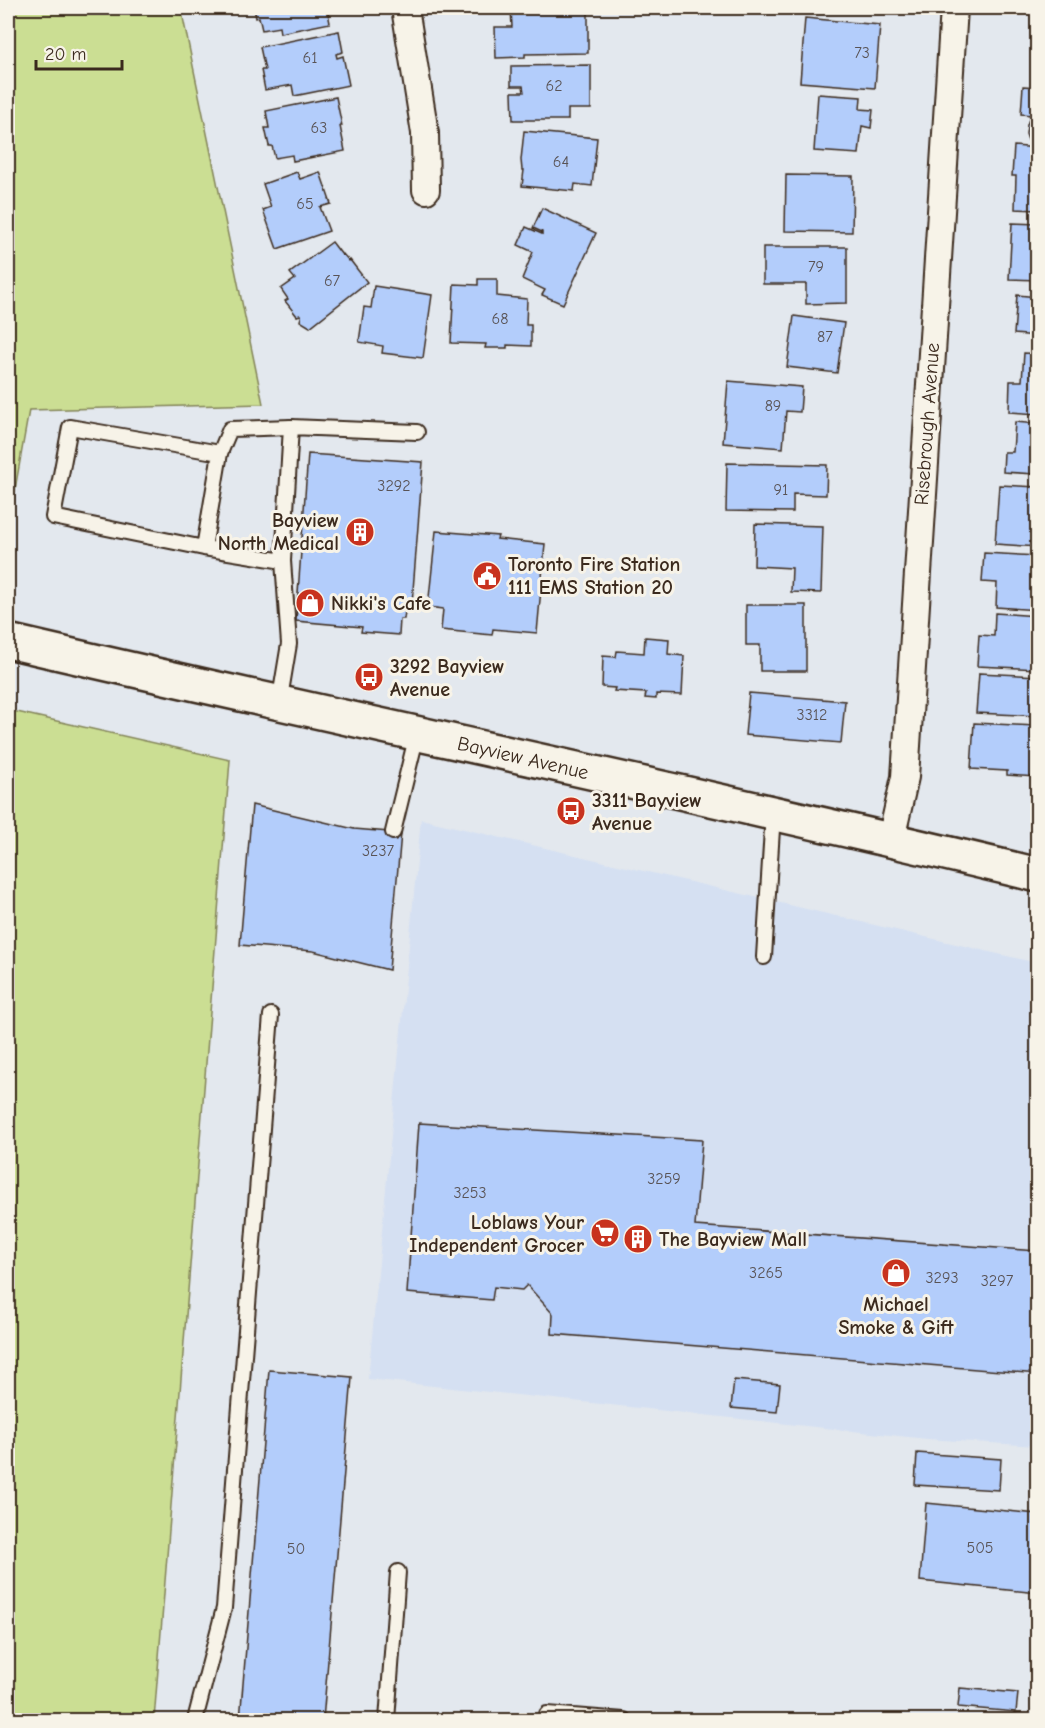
<svg xmlns="http://www.w3.org/2000/svg" width="1045" height="1728" font-family="'Comic Neue',sans-serif">
  <rect width="100%" height="100%" fill="#e3e8ee"/>
  <filter id="ink" filterUnits="userSpaceOnUse"><feTurbulence type="fractalNoise" baseFrequency=".0167" numOctaves="2"/><feDisplacementMap in="SourceGraphic" scale="12" xChannelSelector="R" yChannelSelector="G"/><feConvolveMatrix kernelMatrix="1 2 1 2 8 2 1 2 1" color-interpolation-filters="sRGB"/></filter>
  <g filter="url(#ink)">
    <polygon fill="#d5e0f2" points="421,819 1037,963 1037,1446 927,1439 368,1379"/>
    <g fill="#cbde93" stroke="#838458" stroke-width="1.5">
      <polygon points="8,8 181,8 263,404 29,410 8,529"/>
      <polygon points="8,710 230,760 154,1720 17,1720 8,1714"/>
    </g>
    <g fill="#b3cdfb" stroke="#3b2a1e" stroke-width="1.5">
      <polygon points="254,8 327,8 330,23 280,33 279,27 262,30 259,17 256,18"/>
      <polygon points="511,8 578,8 578,11 588,11 588,53 525,54 525,57 496,58 495,27 512,27"/>
      <polygon points="826,8 869,8 868,10"/>
      <polygon points="805,18 880,25 875,88 800,82"/>
      <polygon points="1036,26 1038,26 1038,78 1032,78"/>
      <polygon points="339,31 343,52 336,54 337,58 343,56 349,85 294,96 292,85 265,90 261,70 265,70 260,47"/>
      <polygon points="591,65 591,109 568,109 568,120 513,120 512,92 524,92 523,86 511,86 511,66"/>
      <polygon points="1023,86 1038,87 1038,141 1028,140 1026,134 1027,125 1029,119 1032,119 1032,115 1021,114"/>
      <polygon points="818,94 861,97 860,109 873,110 871,128 862,126 859,154 814,151"/>
      <polygon points="336,97 342,126 340,126 345,151 293,161 292,155 275,158 272,146 269,146 265,128 269,128 266,111"/>
      <polygon points="524,131 597,138 592,186 575,184 574,191 522,186 524,170 522,170 521,160"/>
      <polygon points="1014,146 1038,148 1038,210 1015,209 1016,176 1012,176"/>
      <polygon points="297,172 300,179 320,172 331,204 320,207 329,231 277,249 263,210 271,207 263,184"/>
      <polygon points="786,175 853,176 852,232 785,231"/>
      <polygon points="542,208 596,233 563,304 542,295 545,290 522,279 533,252 518,245 526,227 542,234 542,232 533,228"/>
      <polygon points="1012,223 1038,224 1038,280 1009,279"/>
      <polygon points="332,242 342,255 343,254 349,261 350,260 367,282 310,327 300,321 301,317 300,315 297,316 285,301 288,299 281,289 295,279 290,273"/>
      <polygon points="763,247 847,247 847,303 806,304 806,284 763,284"/>
      <polygon points="478,279 497,279 497,296 527,299 526,325 531,325 531,346 507,345 507,348 485,348 486,344 451,343 454,284 478,285"/>
      <polygon points="374,286 432,295 423,358 382,353 383,346 359,342 364,307 371,308"/>
      <polygon points="1017,295 1038,297 1038,336 1014,334"/>
      <polygon points="794,316 844,323 837,373 787,367"/>
      <polygon points="1024,353 1038,354 1038,414 1009,412 1010,381 1022,381"/>
      <polygon points="728,381 802,387 800,412 786,411 783,448 723,443"/>
      <polygon points="1015,422 1038,424 1038,466 1035,466 1035,474 1003,472 1004,452 1013,452"/>
      <polygon points="308,454 423,462 412,603 406,603 404,619 400,619 399,635 361,632 362,627 296,621"/>
      <polygon points="727,463 827,465 826,495 793,494 793,512 726,511"/>
      <polygon points="999,485 1038,487 1038,547 995,544"/>
      <polygon points="755,524 823,526 821,593 791,592 792,568 754,566"/>
      <polygon points="436,531 498,536 497,539 545,544 537,633 493,629 492,635 441,630 443,609 428,607"/>
      <polygon points="984,553 1038,556 1038,610 996,607 997,583 982,582"/>
      <polygon points="746,605 806,605 806,671 760,671 760,645 746,645"/>
      <polygon points="995,613 1038,616 1038,669 977,666 979,635 994,636"/>
      <polygon points="645,637 669,639 668,654 684,656 682,695 656,694 656,699 645,698 646,693 614,691 615,688 602,687 603,656 616,657 617,651 644,653"/>
      <polygon points="979,673 1038,676 1038,716 976,713"/>
      <polygon points="749,693 845,701 841,743 745,735"/>
      <polygon points="974,723 1038,726 1038,777 1007,775 1007,771 971,769"/>
      <polygon points="252,805 354,829 401,833 389,970 313,951 240,945"/>
      <polygon points="419,1123 702,1140 695,1226 1038,1251 1038,1374 552,1334 553,1314 527,1285 522,1290 494,1287 492,1300 407,1293"/>
      <polygon points="269,1370 352,1377 323,1720 240,1720"/>
      <polygon points="734,1380 780,1384 777,1412 731,1408"/>
      <polygon points="917,1453 1001,1459 999,1490 915,1485"/>
      <polygon points="926,1503 1038,1514 1038,1593 920,1581"/>
      <polygon points="960,1688 1018,1693 1016,1712 958,1707"/>
    </g>
    <g fill="none" stroke-linecap="round" stroke-linejoin="round">
      <g stroke="#3b2a1e" stroke-width="18">
        <g id="service">
          <polyline points="220,453 230,429 291,427"/>
          <polyline points="204,548 220,453 70,427 53,517 204,548 283,561"/>
          <polyline points="279,704 289,644 283,561 291,427 417,432"/>
          <polyline points="393,832 417,734"/>
          <polyline points="764,957 773,813"/>
          <polyline points="547,1714 624,1720"/>
          <polyline points="195,1720 224,1608 271,1015"/>
          <polyline points="387,1720 398,1572"/>
        </g>
      </g>
      <g stroke="#3b2a1e" stroke-width="30">
        <g id="minor">
          <polyline points="405,8 425,133 426,190"/>
          <polyline points="891,839 905,777 954,8"/>
        </g>
      </g>
      <g stroke="#3b2a1e" stroke-width="38">
        <path id="secondary" d="M8,641C350,721 695,792 1038,875"/>
      </g>
      <use href="#service" stroke="#f7f3e8" stroke-width="14"/>
      <use href="#minor" stroke="#f7f3e8" stroke-width="26"/>
      <use href="#secondary" stroke="#f7f3e8" stroke-width="33"/>
    </g>
  </g>
  <defs>
    <g id="building-disc" transform="scale(1.5)"><circle r="9.5" fill="#c8321e" stroke="#f7f3e8"/><path d="M-4-6H4V6H1V3H-1V6H-4ZM-2.5-4.3h1.7v1.8h-1.7ZM.8-4.3h1.7v1.8H.8ZM-2.5-1h1.7V.8h-1.7ZM.8-1h1.7V.8H.8Z" fill="#fff"/></g>
    <g id="civic-disc" transform="scale(1.5)"><circle r="9.5" fill="#c8321e" stroke="#f7f3e8"/><path d="M-.6-6.5H3V-4.5H.6V-3L4-1V1h2V6H-6V1h2V-1L-.6-3ZM-1.2 2.5V6h2.4V2.5Z" fill="#fff"/></g>
    <g id="shop-disc" transform="scale(1.5)"><circle r="9.5" fill="#c8321e" stroke="#f7f3e8"/><path d="M-5-2.5h2.3a2.7 3.5 0 0 1 5.4 0H5L5.5 6h-11ZM-1.5-2.5h3a1.5 2.3 0 0 0-3 0Z" fill="#fff"/></g>
    <g id="bus-disc" transform="scale(1.5)"><circle r="9.5" fill="#c8321e" stroke="#f7f3e8"/><path d="M-5-6H5V4H4V6H2V4H-2V6H-4V4H-5ZM-3.5-4V0h7V-4ZM-3.5 1.2v1.5H-2V1.2ZM2 1.2v1.5H3.5V1.2Z" fill="#fff"/></g>
    <g id="supermarket-disc" transform="scale(1.5)"><circle r="9.5" fill="#c8321e" stroke="#f7f3e8"/><path d="M-6-5.5h2.5l.6 2H6L4.5 2H-2.5L-4.4-4H-6ZM-1.5 3.2a1.3 1.3 0 1 0 .1 0ZM3 3.2a1.3 1.3 0 1 0 .1 0Z" fill="#fff"/></g>
  </defs>
  <g fill-rule="evenodd">
    <use href="#building-disc" x="360" y="532"/>
    <use href="#civic-disc" x="487" y="576"/>
    <use href="#shop-disc" x="310" y="603"/>
    <use href="#bus-disc" x="369" y="677"/>
    <use href="#bus-disc" x="571" y="811"/>
    <use href="#supermarket-disc" x="605" y="1233"/>
    <use href="#building-disc" x="638" y="1239"/>
    <use href="#shop-disc" x="896" y="1273"/>
  </g>
  <g text-anchor="middle" dominant-baseline="central" stroke-width="6" stroke-linejoin="round" paint-order="stroke">
    <g font-size="16" fill="#595355">
      <text x="862" y="53">73</text>
      <text x="310" y="58">61</text>
      <text x="554" y="86">62</text>
      <text x="319" y="128">63</text>
      <text x="561" y="162">64</text>
      <text x="305" y="204">65</text>
      <text x="816" y="267">79</text>
      <text x="332" y="281">67</text>
      <text x="500" y="319">68</text>
      <text x="825" y="337">87</text>
      <text x="773" y="406">89</text>
      <text x="394" y="486">3292</text>
      <text x="781" y="490">91</text>
      <text x="812" y="715">3312</text>
      <text x="378" y="851">3237</text>
      <text x="664" y="1179">3259</text>
      <text x="470" y="1193">3253</text>
      <text x="766" y="1273">3265</text>
      <text x="942" y="1278">3293</text>
      <text x="997" y="1281">3297</text>
      <text x="980" y="1548">505</text>
      <text x="296" y="1549">50</text>
    </g>
    <g font-size="20" fill="#3b2a1e" stroke="#f7f3e8">
      <text transform="translate(927 424) rotate(-86)">Risebrough Avenue</text>
      <text transform="translate(523 758) rotate(13)">Bayview Avenue</text>
    </g>
    <g font-size="20" font-weight="bold" fill="#3b2a1e" stroke="#f7f3e8" text-anchor="start">
      <text x="339" y="520" text-anchor="end">Bayview<tspan x="339" dy="23">North Medical</tspan></text>
      <text x="508" y="564">Toronto Fire Station<tspan x="508" dy="23">111 EMS Station 20</tspan></text>
      <text x="331" y="603">Nikki's Cafe</text>
      <text x="390" y="666">3292 Bayview<tspan x="390" dy="23">Avenue</tspan></text>
      <text x="592" y="800">3311 Bayview<tspan x="592" dy="23">Avenue</tspan></text>
      <text x="584" y="1222" text-anchor="end">Loblaws Your<tspan x="584" dy="23">Independent Grocer</tspan></text>
      <text x="659" y="1239">The Bayview Mall</text>
      <text x="896" y="1304" text-anchor="middle">Michael<tspan x="896" dy="23">Smoke &amp; Gift</tspan></text>
    </g>
  </g>
  <rect width="1045" height="1728" fill="none" stroke="#f7f3e8" stroke-width="30"/>
  <rect x="15" y="15" width="1015" height="1698" fill="none" stroke="#3b2a1e" stroke-width="2" filter="url(#ink)"/>
  <path d="M36 60v9h86v-9" fill="none" stroke="#3b2a1e" stroke-width="3"/>
  <text x="45" y="60" font-size="18" fill="#3b2a1e" stroke="#f7f3e8" stroke-width="4.5" paint-order="stroke">20 m</text>
</svg>
